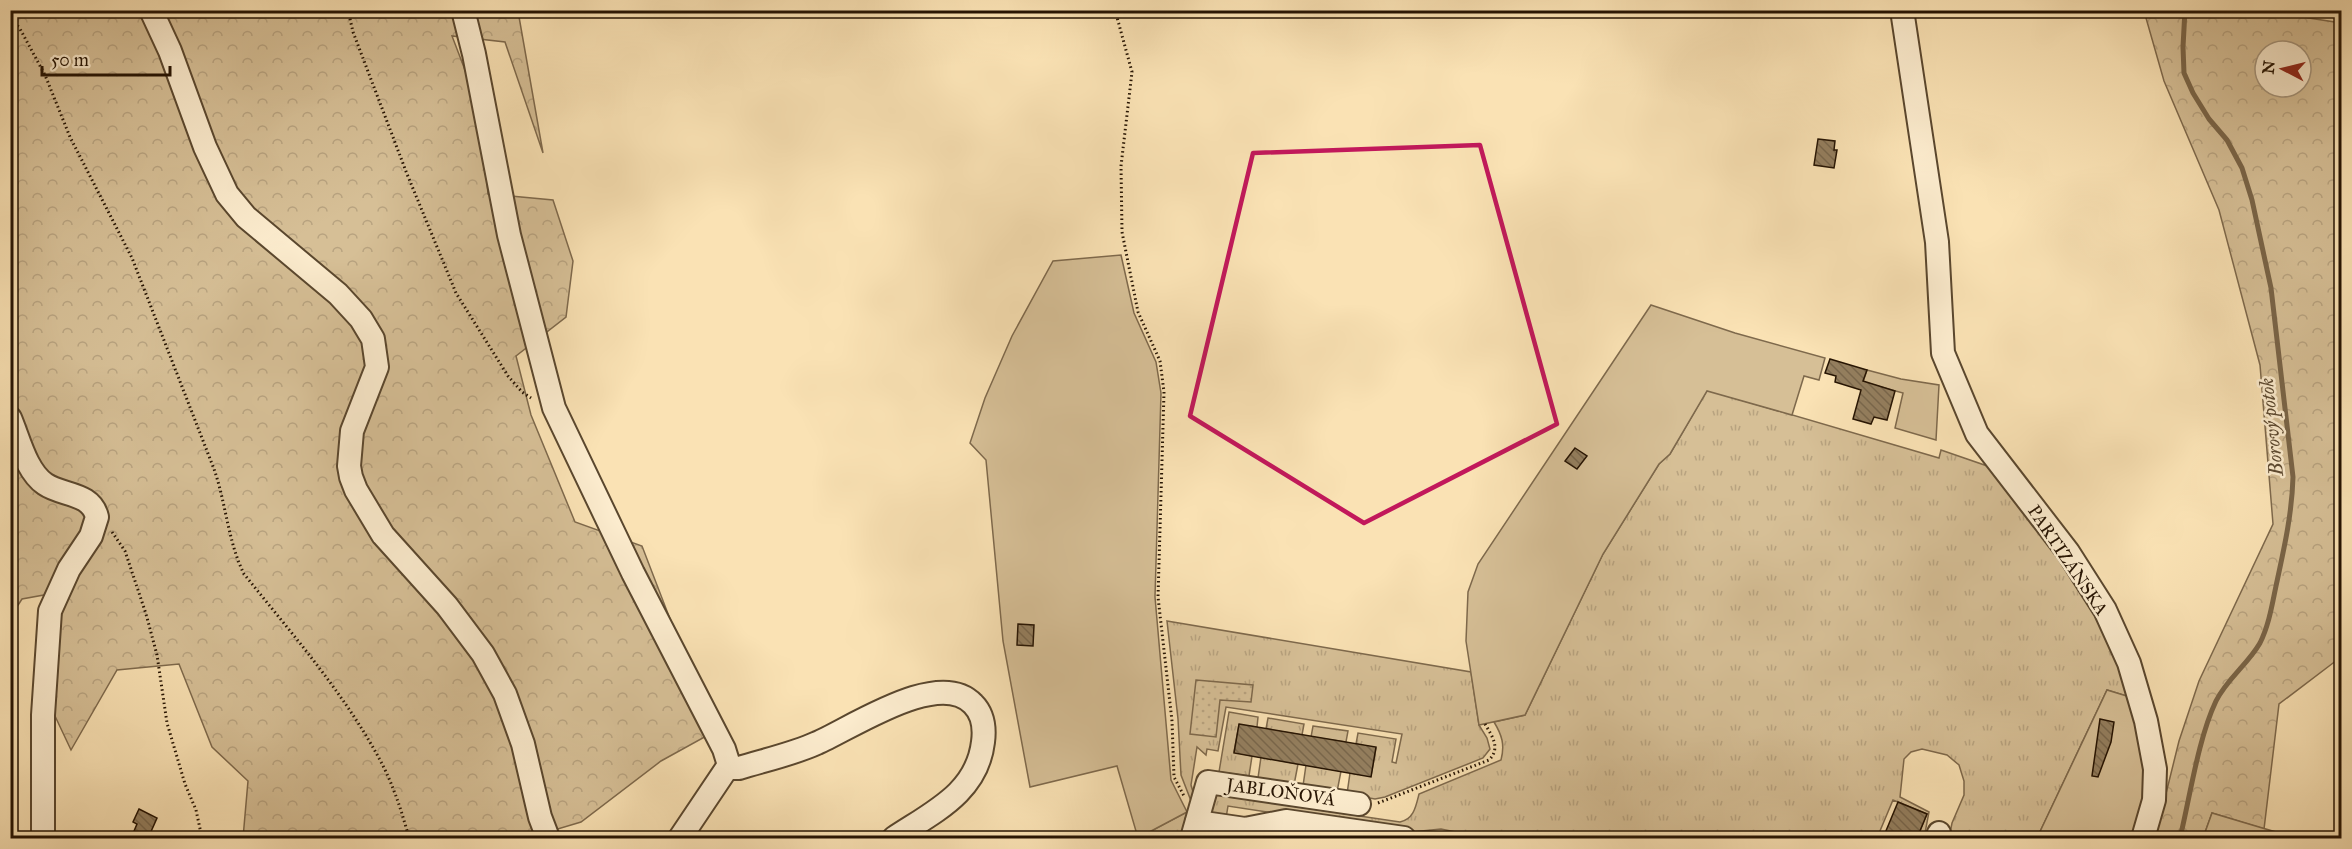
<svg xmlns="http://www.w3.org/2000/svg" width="2352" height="849" font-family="'IM FELL Great Primer',serif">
  <defs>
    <pattern id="grass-tufts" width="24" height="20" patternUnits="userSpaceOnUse" patternTransform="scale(1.5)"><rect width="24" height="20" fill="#d6bf96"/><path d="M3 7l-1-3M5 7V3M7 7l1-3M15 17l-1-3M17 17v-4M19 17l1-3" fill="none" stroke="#b8a380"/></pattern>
    <pattern id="forest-crowns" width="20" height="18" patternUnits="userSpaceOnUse" patternTransform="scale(1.5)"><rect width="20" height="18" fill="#d6bf96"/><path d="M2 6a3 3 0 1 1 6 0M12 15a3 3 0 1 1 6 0" fill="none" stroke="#b8a380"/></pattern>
    <pattern id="park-dots" width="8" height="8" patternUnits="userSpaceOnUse" patternTransform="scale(1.5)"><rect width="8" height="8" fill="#d6bf96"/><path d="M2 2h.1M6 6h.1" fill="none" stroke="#b8a380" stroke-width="1.8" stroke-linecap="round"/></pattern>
    <pattern id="building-back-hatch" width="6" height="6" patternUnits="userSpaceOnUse" patternTransform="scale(1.5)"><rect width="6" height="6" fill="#947f5f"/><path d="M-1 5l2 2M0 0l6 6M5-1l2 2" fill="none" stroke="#79674c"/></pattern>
  </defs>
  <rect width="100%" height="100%" fill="#fae2b4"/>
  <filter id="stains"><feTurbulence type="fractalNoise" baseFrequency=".00333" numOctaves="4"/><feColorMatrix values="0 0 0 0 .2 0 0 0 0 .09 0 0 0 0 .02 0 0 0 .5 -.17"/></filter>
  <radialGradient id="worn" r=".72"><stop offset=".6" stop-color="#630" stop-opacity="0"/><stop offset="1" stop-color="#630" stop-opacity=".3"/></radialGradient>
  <g fill="url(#grass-tufts)" stroke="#7e694c" stroke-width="1.5">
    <path d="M1707,390L1939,458L1941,450L1993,468L2098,614L2130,697L2107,690L2037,838H1949L1952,823L1964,795V781L1959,765L1947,755L1922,749L1911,752L1904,759L1900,797L1929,812L1925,833L1920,831L1927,814L1893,800L1877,838H1465L1466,834L1441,829L1402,833L1228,806L1226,818L1210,813L1212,794L1217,795L1400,822C1414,819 1416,806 1419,794L1501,760C1505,745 1502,735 1494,722L1525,715L1603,554L1659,464L1670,454Z"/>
    <polygon points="1167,621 1471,672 1479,725 1487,738 1490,749 1483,758 1385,797 1375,799 1347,794 1350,773 1371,776 1376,748 1356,744 1358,733 1396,739 1392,762 1396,763 1402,734 1226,707 1218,751 1207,749 1206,755 1197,747 1191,785 1195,798 1193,806 1181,775 1178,719"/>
    <polygon points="1229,712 1258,717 1257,727 1239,725 1234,752 1252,756 1249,776 1219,772"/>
    <polygon points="1268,718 1304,724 1302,735 1266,729"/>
    <polygon points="1313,726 1348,731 1346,742 1311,737"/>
    <polygon points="1261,757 1298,764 1294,785 1258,778"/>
    <polygon points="1306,765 1341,771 1337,792 1303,786"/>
    <polygon points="1187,812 1188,822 1184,838 1138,838"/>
  </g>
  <g fill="url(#forest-crowns)" stroke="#7e694c" stroke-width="1.5" fill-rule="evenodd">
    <polygon points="11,11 518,11 543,153 505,42 452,36 481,112 488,194 553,200 573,261 566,317 516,356 531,415 575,522 642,546 685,658 721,728 661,761 581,822 544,833 542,838 243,838 248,781 212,747 179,664 117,670 71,750 46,697 66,591 22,599 11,616"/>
    <path d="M2144,11H2264L2341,23V657L2279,704L2264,829L2212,813L2203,838H2155L2179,741L2199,681L2273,524L2260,365L2219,210L2164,81ZM2265,51H2301V87H2265Z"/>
  </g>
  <polygon fill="url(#park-dots)" stroke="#7e694c" stroke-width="1.5" points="1196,680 1253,685 1251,702 1220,700 1216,737 1190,734"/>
  <g fill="#d6bf96" stroke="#7e694c" stroke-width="1.5">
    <polygon points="1121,255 1134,313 1156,362 1161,393 1155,597 1171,780 1187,812 1138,838 1117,766 1030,787 1003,641 986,460 970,443 985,398 1012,336 1053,261"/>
    <polygon points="1651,305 1735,333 1825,358 1819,380 1804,376 1792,415 1707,391 1670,454 1659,464 1603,554 1525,715 1479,725 1466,641 1468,592 1478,564"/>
    <polygon points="1867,370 1901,379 1939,385 1936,440 1895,428 1903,393 1863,382"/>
    <polygon points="2107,690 2130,697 2146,774 2143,809 2133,838 2037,838"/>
    <polygon points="2212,813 2296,838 2203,838"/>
  </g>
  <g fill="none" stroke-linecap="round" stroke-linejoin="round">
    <path stroke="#7a6548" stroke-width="5" d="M2180,838C2190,797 2198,739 2216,701C2227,679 2248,664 2260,643C2269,625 2272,605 2276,586C2284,549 2292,514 2293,477L2271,288L2252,200L2242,168L2227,140L2209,119L2193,93L2184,73L2183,47L2185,10"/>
  </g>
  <g fill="url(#building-back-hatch)" stroke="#251302" stroke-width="1.5">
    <polygon points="1818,139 1835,141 1834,150 1837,150 1834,168 1814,165"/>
    <polygon points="1830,359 1867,370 1863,381 1895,391 1887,420 1874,417 1871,424 1853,419 1861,390 1835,382 1836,376 1825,373"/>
    <polygon points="1575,448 1587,456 1577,469 1565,461"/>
    <polygon points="1018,624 1034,625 1033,646 1017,645"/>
    <polygon points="2100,719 2114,722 2111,742 2098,777 2092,776"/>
    <polygon points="1239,724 1376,747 1371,777 1234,753"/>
    <polygon points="1898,802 1927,814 1917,838 1883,838"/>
    <polygon points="139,809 157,818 149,836 134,831 137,824 133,822"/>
  </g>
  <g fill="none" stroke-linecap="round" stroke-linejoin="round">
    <g stroke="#5a472e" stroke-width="26">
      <g id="minor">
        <polyline points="151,10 170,51 205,147 227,194 246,217 338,294 361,319 373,339 377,367 352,431 349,466 351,477 356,490 383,535 447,606 483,654 505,694 523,744 540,817 548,838"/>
        <path d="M463,10L474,54L509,235L554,408L633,573L724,749L729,765L733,768H739C765,760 793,754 817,743C852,728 939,668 973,704C983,714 985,727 983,742C977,793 933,812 894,838"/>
        <polyline points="1902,10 1937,242 1943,353 1977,434 2068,552 2105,610 2129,663 2146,721 2155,769 2154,800 2143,838"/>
        <path d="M10,418C19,439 26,471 45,484C62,496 91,492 97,517L91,536L69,569L50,611L43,715V838"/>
        <polyline points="1197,822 1245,829 1286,821 1404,838"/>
        <polyline points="680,838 729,765"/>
        <polyline points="1192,838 1208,782 1359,804"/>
        <polyline points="1937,838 1939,833"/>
      </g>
    </g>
    <g stroke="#251302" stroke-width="3" stroke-dasharray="1.5 3" stroke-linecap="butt">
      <polyline points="348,10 353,32 407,174 456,293 508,376 522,392 531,398"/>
      <polyline points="1115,10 1132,72 1121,166 1122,232 1138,312 1160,361 1164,392 1158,597 1172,721 1174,777 1184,796"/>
      <path d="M10,21L19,27L45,75L70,137L132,258L214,469C226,503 228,542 244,574C292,634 344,693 380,760C393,784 402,812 409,838"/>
      <polyline points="112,532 125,551 146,614 157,655 167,723 185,784 196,810 202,838"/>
      <path d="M1378,803L1489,760C1501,748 1492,736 1485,724"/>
    </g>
    <use href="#minor" stroke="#fcecce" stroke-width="22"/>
  </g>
  <path fill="none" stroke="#c2185b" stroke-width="4.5" stroke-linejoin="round" d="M1480,145L1557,424L1364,523L1190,416L1253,153Z"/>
  <g text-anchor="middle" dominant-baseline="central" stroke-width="5" stroke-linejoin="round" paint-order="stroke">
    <g font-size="18" fill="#251302" stroke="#fcecce">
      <text transform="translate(2068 560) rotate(56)">PARTIZÁNSKA</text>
      <text transform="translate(1281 792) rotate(8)">JABLOŇOVÁ</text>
    </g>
    <g font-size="20" font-style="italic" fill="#5d4a31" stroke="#fcecce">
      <text transform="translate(2271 427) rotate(-96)">Borový potok</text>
    </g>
  </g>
  <rect width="2352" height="849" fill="none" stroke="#fae2b4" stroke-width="36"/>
  <rect x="12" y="12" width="2328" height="825" fill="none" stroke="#251302" stroke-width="3"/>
  <rect x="18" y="18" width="2316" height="813" fill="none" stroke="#251302" stroke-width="1.5"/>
  <g transform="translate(2283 69) rotate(277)"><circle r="28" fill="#fcecce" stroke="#a6957c" stroke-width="1.5"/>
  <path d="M0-4.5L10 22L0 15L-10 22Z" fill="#8f2418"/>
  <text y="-9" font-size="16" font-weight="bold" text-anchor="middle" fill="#251302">N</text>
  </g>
  <path d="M42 66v9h128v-9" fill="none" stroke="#251302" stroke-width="3"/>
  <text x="51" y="66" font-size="18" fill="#251302" stroke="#fcecce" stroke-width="4.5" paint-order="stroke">50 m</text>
  <rect width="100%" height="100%" filter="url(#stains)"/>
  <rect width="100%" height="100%" fill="url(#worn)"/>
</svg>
